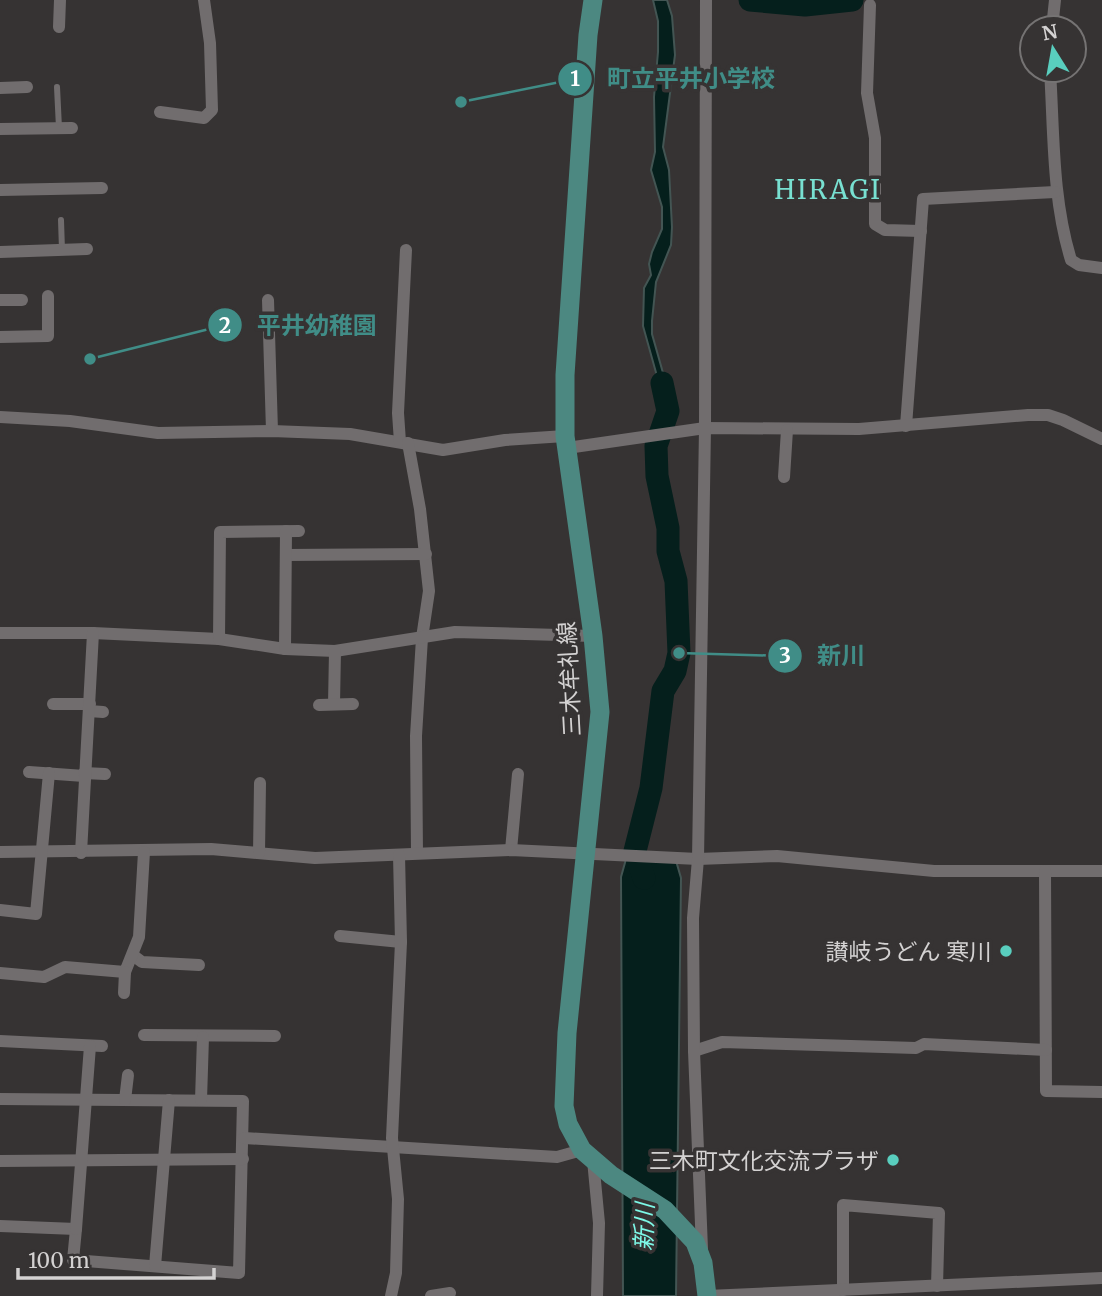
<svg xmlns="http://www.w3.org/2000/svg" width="1102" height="1296" font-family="Merriweather,'Noto Sans JP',serif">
  <rect width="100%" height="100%" fill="#363333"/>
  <g fill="#051f1c" stroke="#435553" stroke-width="2">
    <polygon points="653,0 667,0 672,16 675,55 663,147 669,170 672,227 671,245 656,282 652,321 652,334 665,380 667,412 643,326 644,288 651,275 649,264 652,252 662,229 662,207 651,170 655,152 654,97 658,52 658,21"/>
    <polygon points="628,852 674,854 681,878 676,1296 623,1296 621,877"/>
  </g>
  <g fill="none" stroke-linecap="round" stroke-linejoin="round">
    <g stroke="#051f1c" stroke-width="23">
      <polyline points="750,0 805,5 852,0"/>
      <polyline points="644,878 635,851 651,788 663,691 675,671 679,653 676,581 668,551 668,528 657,476 656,446 668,411 662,383"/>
    </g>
    <g stroke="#716d6e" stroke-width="6">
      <polyline points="57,87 59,128"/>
      <polyline points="61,220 62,250"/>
    </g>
    <g stroke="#716d6e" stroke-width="12">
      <polyline points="870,5 867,93 875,138 875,224 885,230 921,231"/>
      <polyline points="59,27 60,0"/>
      <polyline points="1052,28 1055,0"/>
      <path d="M1050,70C1054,134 1052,198 1071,260L1079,265L1102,268"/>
      <polyline points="0,88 27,87"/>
      <polyline points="160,112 204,118 212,110 210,43 204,0"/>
      <polyline points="0,129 72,128"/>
      <polyline points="0,190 102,188"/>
      <polyline points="0,252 87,249"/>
      <polyline points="0,300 22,300"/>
      <polyline points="268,300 272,431"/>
      <polyline points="0,337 48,336 48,296"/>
      <polyline points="0,417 70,421 158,433 272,431 350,434 443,450 505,440 565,436"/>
      <polyline points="906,426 923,199 1055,192"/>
      <polyline points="400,442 398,413 406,250"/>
      <polyline points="408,443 420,509 429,591 422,638 416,736 417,853"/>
      <polyline points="567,448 705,428 859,429 1028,415 1048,415 1063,420 1102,439"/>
      <polyline points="784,477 787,430"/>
      <polyline points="286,555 426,554"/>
      <polyline points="0,633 93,633 219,639 285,649 335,651 455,632 593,636"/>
      <polyline points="219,639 220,532 299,531"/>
      <polyline points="285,649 286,531"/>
      <polyline points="53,704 90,704"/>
      <polyline points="334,704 335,651"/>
      <polyline points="319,705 353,704"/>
      <polyline points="89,711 103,712"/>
      <polyline points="29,772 84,776"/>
      <polyline points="84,773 105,774"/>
      <polyline points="511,850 518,774"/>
      <polyline points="0,852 211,849 315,858 511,850 698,859 777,856 934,871 1102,871"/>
      <polyline points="81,853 93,633"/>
      <polyline points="259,853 260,783"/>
      <polyline points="1045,871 1046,1091 1102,1092"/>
      <polyline points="0,910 36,914 49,773"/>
      <polyline points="340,936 401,942"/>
      <polyline points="134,956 142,962 199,965"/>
      <polyline points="0,973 44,977 65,967 125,972 139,937 144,852"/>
      <polyline points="124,993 125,972"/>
      <polyline points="144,1035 275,1036"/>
      <polyline points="0,1041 102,1046"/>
      <polyline points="694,1051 722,1042 916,1048 924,1044 1046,1050"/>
      <polyline points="0,1099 243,1101 239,1273 73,1260 76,1229 0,1226"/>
      <polyline points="125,1100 128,1075"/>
      <polyline points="201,1100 203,1037"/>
      <polyline points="244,1138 557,1157 582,1150"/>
      <polyline points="593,1160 599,1223 597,1296"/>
      <polyline points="0,1161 243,1159"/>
      <polyline points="76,1229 90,1046"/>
      <polyline points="702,1249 694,1051 693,918 698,859 705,428 706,0"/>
      <polyline points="155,1266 169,1100"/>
      <polyline points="843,1290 843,1205 939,1213 937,1286"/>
      <polyline points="391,1296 396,1273 398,1199 392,1138 401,942 399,855"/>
      <polyline points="431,1296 450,1293"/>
      <polyline points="707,1296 1102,1278"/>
    </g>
    <polyline stroke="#4c8881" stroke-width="19" points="593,0 588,35 565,375 565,436 593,636 600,712 567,1033 564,1106 568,1124 582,1150 611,1175 665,1210 695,1242 703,1263 707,1296"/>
  </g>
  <g fill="#59cebe" stroke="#363333" stroke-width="2.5">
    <circle cx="1006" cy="951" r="7"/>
    <circle cx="893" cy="1160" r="7"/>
  </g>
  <g text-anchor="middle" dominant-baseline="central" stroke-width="7" stroke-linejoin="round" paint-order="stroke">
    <g font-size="23" fill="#d4d2d2" stroke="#363333">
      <text transform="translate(569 679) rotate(-93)">三木牟礼線</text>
    </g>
    <g font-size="23" fill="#d4d2d2" stroke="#363333" text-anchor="end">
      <text x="992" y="951">讃岐うどん 寒川</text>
      <text x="879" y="1160">三木町文化交流プラザ</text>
    </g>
    <g font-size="24" font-style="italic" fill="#7df8e7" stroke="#363333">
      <text transform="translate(644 1227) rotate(-88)">新川</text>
    </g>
    <g font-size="26" letter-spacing="2" fill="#78e0d1" stroke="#363333">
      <text x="828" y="189">HIRAGI</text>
    </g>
  </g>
  <path fill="none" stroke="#408d87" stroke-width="2.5" d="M461 102L575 79M90 359L225 325M679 653L785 656"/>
  <g fill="#408d87" stroke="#363333" stroke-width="2.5">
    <circle cx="461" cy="102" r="7"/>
    <circle cx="90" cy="359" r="7"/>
    <circle cx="679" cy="653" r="7"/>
    <circle cx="575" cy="79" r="18"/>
    <circle cx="225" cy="325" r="18"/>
    <circle cx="785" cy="656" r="18"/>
  </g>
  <g font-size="21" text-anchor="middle" font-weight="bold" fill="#fff">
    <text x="575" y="86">1</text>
    <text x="225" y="333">2</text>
    <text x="785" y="663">3</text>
  </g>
  <g font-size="24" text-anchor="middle" font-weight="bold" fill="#408d87" stroke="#363333" stroke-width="7" stroke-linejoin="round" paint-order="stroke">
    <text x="691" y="87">町立平井小学校</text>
    <text x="317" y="334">平井幼稚園</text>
    <text x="841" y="664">新川</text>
  </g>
  <g transform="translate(1053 49) rotate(349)"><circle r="33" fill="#363333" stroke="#757373" stroke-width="2"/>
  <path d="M0-5L12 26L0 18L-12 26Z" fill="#59cebe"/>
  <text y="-10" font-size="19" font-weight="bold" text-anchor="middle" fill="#d4d2d2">N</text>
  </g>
  <path d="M18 1268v10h196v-10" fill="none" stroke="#d4d2d2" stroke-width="3.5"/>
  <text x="28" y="1268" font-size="21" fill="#d4d2d2" stroke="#363333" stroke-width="5" paint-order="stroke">100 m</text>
</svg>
